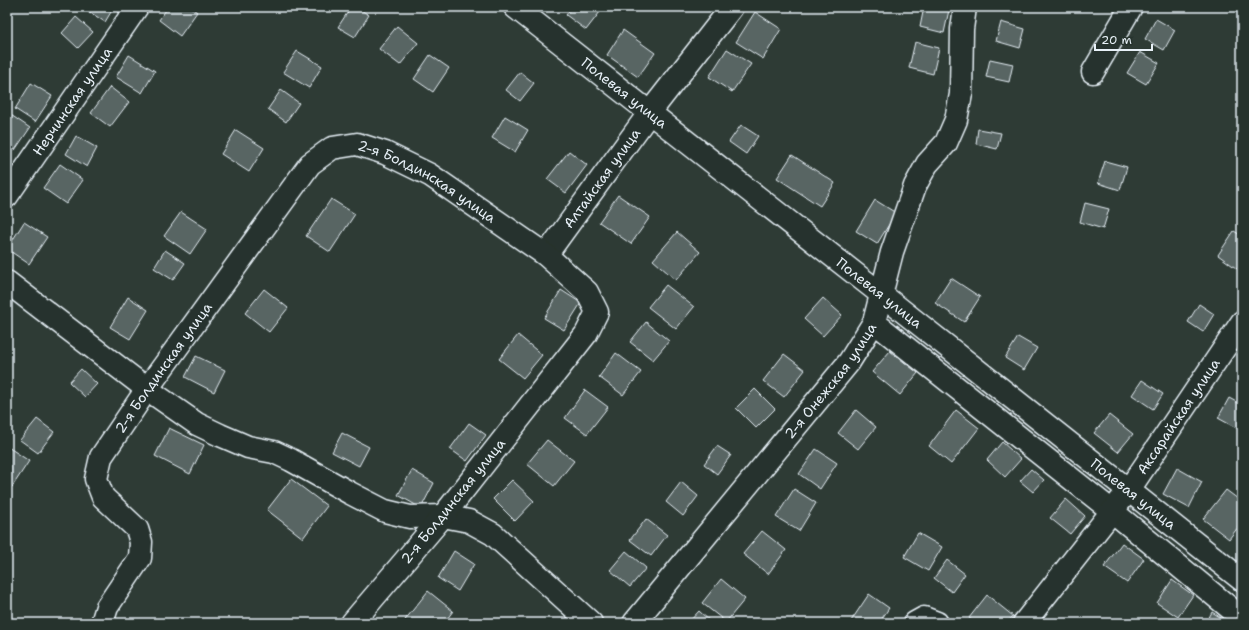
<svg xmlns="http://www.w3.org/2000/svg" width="1249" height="630" font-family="'Shantell Sans',sans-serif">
  <rect width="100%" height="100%" fill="#2e3b35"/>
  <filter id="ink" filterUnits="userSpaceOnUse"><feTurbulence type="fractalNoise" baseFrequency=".025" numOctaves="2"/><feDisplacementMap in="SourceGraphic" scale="8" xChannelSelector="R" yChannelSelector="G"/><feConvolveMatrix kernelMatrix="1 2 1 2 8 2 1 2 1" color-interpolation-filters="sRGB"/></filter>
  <g filter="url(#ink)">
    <g fill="#596563" stroke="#e8f1f8">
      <polygon points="86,7 114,7 105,22 85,9"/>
      <polygon points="168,7 190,7 197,12 180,36 159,20"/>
      <polygon points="351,7 356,7 369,15 355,37 338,27"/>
      <polygon points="572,7 594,7 600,12 586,30 566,15"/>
      <polygon points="924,7 933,7 949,10 944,33 920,27"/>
      <polygon points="755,12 781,29 763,59 736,42"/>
      <polygon points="76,17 93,32 78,48 62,33"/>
      <polygon points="1156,19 1175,30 1164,50 1145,39"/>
      <polygon points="1001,22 1025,29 1020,48 996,41"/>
      <polygon points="397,26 418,43 400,65 379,49"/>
      <polygon points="623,30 655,53 638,77 607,55"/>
      <polygon points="915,42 939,48 933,74 909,68"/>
      <polygon points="727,49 751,64 732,92 709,77"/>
      <polygon points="297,51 322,66 309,88 283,72"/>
      <polygon points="1140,52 1159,63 1146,84 1127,73"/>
      <polygon points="129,55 155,71 142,93 116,77"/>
      <polygon points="430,55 449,68 433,92 414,79"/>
      <polygon points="990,59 1013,64 1009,82 986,77"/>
      <polygon points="520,72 534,83 520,101 506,90"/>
      <polygon points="31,83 52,96 35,122 15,109"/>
      <polygon points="110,87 129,102 110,127 91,113"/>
      <polygon points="281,90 299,103 286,122 268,109"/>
      <polygon points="8,113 30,128 15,150 7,145 7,115"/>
      <polygon points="505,116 528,130 515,152 492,138"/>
      <polygon points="741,125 758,136 746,154 729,142"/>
      <polygon points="978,129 1001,133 997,149 976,144"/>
      <polygon points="236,130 264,148 249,172 221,154"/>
      <polygon points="76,136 97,148 87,167 66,154"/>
      <polygon points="569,151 587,165 566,193 547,179"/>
      <polygon points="792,155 835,183 820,206 777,178"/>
      <polygon points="1105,161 1127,167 1120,190 1098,183"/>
      <polygon points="60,164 83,180 66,204 43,188"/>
      <polygon points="618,195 650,217 631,244 599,222"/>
      <polygon points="331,199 355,214 330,252 306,236"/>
      <polygon points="875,200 896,213 877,244 856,231"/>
      <polygon points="1085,203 1109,209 1103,229 1080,222"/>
      <polygon points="181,212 207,229 190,254 164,236"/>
      <polygon points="24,222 47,237 29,264 7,249"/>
      <polygon points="1234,231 1242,236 1242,268 1240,271 1218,255"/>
      <polygon points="677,232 700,252 676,280 653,260"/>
      <polygon points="165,250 185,263 173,280 154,268"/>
      <polygon points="951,278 980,297 964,322 935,303"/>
      <polygon points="666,285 694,307 676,329 648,307"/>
      <polygon points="264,289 288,308 269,332 245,313"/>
      <polygon points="561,290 581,303 564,330 544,318"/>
      <polygon points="128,297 148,310 130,339 110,327"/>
      <polygon points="823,298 842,315 823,336 804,319"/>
      <polygon points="1199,304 1214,314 1203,332 1188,322"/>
      <polygon points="646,322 669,341 653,360 630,342"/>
      <polygon points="518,335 542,355 523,378 499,359"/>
      <polygon points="1018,337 1037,348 1024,370 1005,358"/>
      <polygon points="890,351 918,373 900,395 872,372"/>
      <polygon points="616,353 641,372 623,395 599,377"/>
      <polygon points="784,354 805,370 784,397 763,381"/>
      <polygon points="196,356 225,370 214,392 185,377"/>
      <polygon points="81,369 97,384 85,397 69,382"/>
      <polygon points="1142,380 1163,394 1153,409 1132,395"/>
      <polygon points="755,389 775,409 756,428 736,408"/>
      <polygon points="585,390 608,407 587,434 565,418"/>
      <polygon points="1229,398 1242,405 1242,425 1240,430 1218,418"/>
      <polygon points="856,410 876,427 858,449 838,433"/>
      <polygon points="956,410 979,428 951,464 929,446"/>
      <polygon points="1109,415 1133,434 1118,452 1094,433"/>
      <polygon points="37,419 54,432 38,453 20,440"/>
      <polygon points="469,423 486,435 467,461 450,449"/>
      <polygon points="169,428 204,445 190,474 155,456"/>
      <polygon points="342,433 369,447 359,466 332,452"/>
      <polygon points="547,440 574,461 554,486 527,464"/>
      <polygon points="1002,442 1021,459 1005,477 987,460"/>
      <polygon points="717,446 731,455 717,474 704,464"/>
      <polygon points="8,447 29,461 12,487 7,484"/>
      <polygon points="816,449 837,463 820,489 799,474"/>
      <polygon points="1177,468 1202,482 1189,508 1163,494"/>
      <polygon points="1031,469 1044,480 1033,492 1020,481"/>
      <polygon points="412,470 434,483 421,508 398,495"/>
      <polygon points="291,479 327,506 303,538 267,510"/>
      <polygon points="512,480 534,501 515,521 493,499"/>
      <polygon points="681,482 698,496 683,516 666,502"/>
      <polygon points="794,489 816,503 799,531 776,517"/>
      <polygon points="1226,490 1242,502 1242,522 1229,539 1203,519"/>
      <polygon points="1066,499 1085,516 1070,534 1050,518"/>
      <polygon points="646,519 667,535 651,556 630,540"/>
      <polygon points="762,531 786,550 768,574 743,554"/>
      <polygon points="918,533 942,547 928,571 904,557"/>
      <polygon points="1122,543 1144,559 1127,583 1104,567"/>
      <polygon points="454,551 474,564 458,591 438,578"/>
      <polygon points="626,551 646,568 630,587 610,570"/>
      <polygon points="947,560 965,574 952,592 934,578"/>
      <polygon points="721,579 745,599 726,622 702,603"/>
      <polygon points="1172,580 1193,595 1178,617 1157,603"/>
      <polygon points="428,591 453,611 444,623 409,623 405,620"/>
      <polygon points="869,594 889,608 879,623 853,623 851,621"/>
      <polygon points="987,595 1013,616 1007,623 976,623 969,618"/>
      <polygon points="699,611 712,623 688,623"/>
      <polygon points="1212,612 1229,623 1206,623"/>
      <polygon points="567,618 572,623 562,623"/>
    </g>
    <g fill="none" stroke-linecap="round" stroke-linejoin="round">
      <g stroke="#e8f1f8" stroke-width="25">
        <g id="minor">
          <path id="s1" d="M515,7L881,294L1242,580"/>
          <polyline points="1093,72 1131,7"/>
          <path id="s2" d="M7,196L137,7"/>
          <path id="s3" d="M546,255L650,112L732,7"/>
          <polyline points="7,282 147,389 197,424 220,435 248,447 274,452 291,460 350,493 385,511 410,517 443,516 469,521 493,534 591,623"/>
          <polyline points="874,322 1112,511 1242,618"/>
          <path id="s4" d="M102,623L107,607L140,558L141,542L137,529L103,497L96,479L101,457L147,389L310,164L332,148L357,144L385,153L430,175L546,255L587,292L597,312L586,334L443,516L352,623"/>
          <path id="s5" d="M634,623L849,362L874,322L892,252L915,186L927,164L946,143L956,120L961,94L962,29L965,7"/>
          <polyline points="915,623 924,618 937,623"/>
          <path id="s6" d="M1024,623L1128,491L1242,322"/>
        </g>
      </g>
      <use href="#minor" stroke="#26332d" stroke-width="22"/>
    </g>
  </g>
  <g text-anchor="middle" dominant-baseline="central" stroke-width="3" stroke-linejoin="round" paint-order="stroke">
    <g font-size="14" fill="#e8f1f8" stroke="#26332d">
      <text stroke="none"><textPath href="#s1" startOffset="139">Полевая улица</textPath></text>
      <text stroke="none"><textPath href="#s2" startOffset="115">Нерчинская улица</textPath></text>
      <text stroke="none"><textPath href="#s3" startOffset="95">Алтайская улица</textPath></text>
      <text stroke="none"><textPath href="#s4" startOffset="686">2-я Болдинская улица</textPath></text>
      <text stroke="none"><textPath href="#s1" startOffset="463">Полевая улица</textPath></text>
      <text stroke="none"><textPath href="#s4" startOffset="303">2-я Болдинская улица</textPath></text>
      <text stroke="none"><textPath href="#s5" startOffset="312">2-я Онежская улица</textPath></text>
      <text stroke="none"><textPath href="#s6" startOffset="258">Аксарайская улица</textPath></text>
      <text stroke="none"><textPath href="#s1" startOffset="787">Полевая улица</textPath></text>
      <text transform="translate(453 501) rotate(-51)">2-я Болдинская улица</text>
    </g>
  </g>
  <rect width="1249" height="630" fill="none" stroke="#26332d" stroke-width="24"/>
  <rect x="12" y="12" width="1225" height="606" fill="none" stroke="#e8f1f8" stroke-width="1.5" filter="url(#ink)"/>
  <path d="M1095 44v6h57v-6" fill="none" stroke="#e8f1f8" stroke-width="2"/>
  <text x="1101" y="44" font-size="12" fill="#e8f1f8" stroke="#26332d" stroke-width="3" paint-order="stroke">20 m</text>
</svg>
